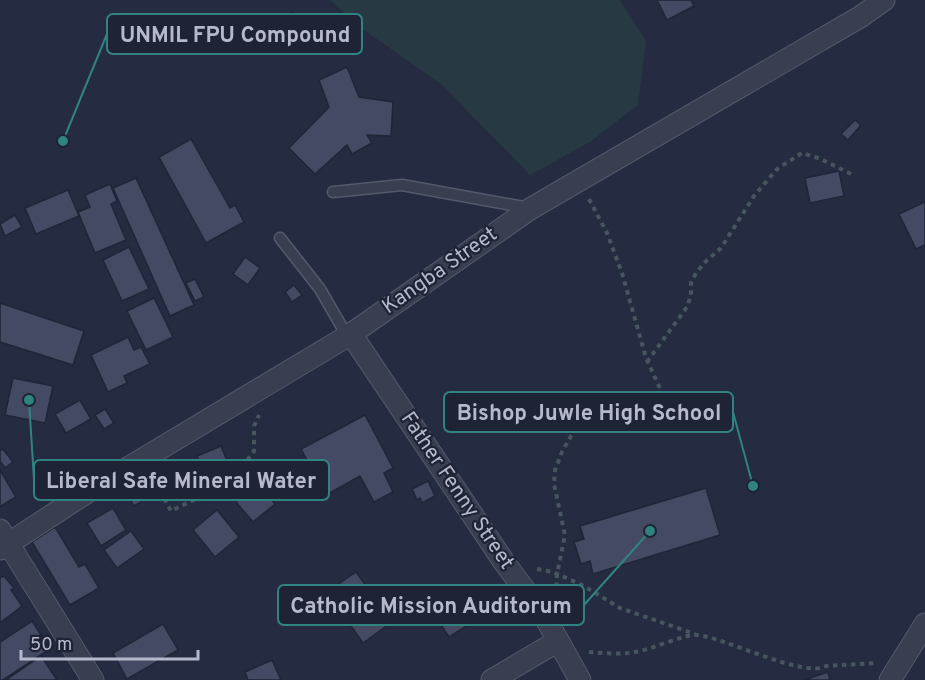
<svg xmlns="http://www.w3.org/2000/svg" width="925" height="680" font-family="Overpass,sans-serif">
  <rect width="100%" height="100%" fill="#252b41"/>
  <polygon fill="#273942" points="330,0 620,0 646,41 638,105 590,142 530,175 441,84 361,28"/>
  <g fill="#444a63" stroke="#202538" stroke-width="1.5">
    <polygon points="657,0 691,0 694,6 667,20"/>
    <polygon points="293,12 300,28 279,38 272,21"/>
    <polygon points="347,67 359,97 393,102 391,136 367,135 372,143 352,154 347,145 315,174 289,148 329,107 319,80"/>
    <polygon points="855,120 861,125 848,140 841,134"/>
    <polygon points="191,139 230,208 235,205 244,222 206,243 159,157"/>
    <polygon points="839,171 844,196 810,203 805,178"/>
    <polygon points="136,178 194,305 170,316 113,188"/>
    <polygon points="110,184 117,201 111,204 126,240 95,253 78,212 90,207 85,195"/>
    <polygon points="68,190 79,216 36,234 25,208"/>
    <polygon points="925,202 925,245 916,249 899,214"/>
    <polygon points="15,215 22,227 5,236 0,224"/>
    <polygon points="129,247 149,289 122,301 103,260"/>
    <polygon points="245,257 260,268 248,285 233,274"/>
    <polygon points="195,279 204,297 195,301 186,283"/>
    <polygon points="294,285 302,295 292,302 285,292"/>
    <polygon points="154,298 173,337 146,350 127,311"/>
    <polygon points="0,303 84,331 73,365 0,342"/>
    <polygon points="128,337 134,350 141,347 150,364 124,376 127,383 108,392 91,355"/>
    <polygon points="13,378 53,386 45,423 5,415"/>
    <polygon points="80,400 91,419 66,433 55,414"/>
    <polygon points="105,409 114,423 104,429 95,415"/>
    <polygon points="365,415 393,468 384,473 393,492 374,502 360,476 326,495 301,449"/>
    <polygon points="221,446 230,468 207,478 197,456"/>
    <polygon points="3,449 13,462 5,468 0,461 0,451"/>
    <polygon points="0,470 16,497 1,506 0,505"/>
    <polygon points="428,481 435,496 422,503 420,498 417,500 412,489"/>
    <polygon points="148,484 154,494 134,506 128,496"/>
    <polygon points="257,484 275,504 253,522 236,502"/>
    <polygon points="706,488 720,535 593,574 590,561 581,564 574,542 584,539 580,526"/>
    <polygon points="113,508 126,530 101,546 87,523"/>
    <polygon points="217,510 239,537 215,557 193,530"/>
    <polygon points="55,527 79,567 85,564 99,588 70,605 32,542"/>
    <polygon points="131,531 144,549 117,568 104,550"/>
    <polygon points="356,572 392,622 363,643 327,592"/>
    <polygon points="4,576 14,588 11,590 22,606 0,623 0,578"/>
    <polygon points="455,590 475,621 449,637 429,606"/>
    <polygon points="32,621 50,649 3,680 0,680 0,642"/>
    <polygon points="163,624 178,650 127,679 113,653"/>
    <polygon points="41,656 57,680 6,680"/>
    <polygon points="272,660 281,680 248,680 245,672"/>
    <polygon points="828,672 830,680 804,680"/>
  </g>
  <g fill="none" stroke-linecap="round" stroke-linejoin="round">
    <g stroke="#54596b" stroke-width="13">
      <g id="service">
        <polyline points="333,192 402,185 529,208"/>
        <polyline points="280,238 320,289 347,336"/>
      </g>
    </g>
    <g stroke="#54596b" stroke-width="23">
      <g id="minor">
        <polyline points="351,334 504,562 546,619 580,680"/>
        <polyline points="0,530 93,680"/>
        <polyline points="0,549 86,493 351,334 530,209 860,17 884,0"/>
        <polyline points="492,680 558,641"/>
        <polyline points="890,680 925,624"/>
      </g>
    </g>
    <g stroke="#45565f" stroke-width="4" stroke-dasharray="4.5 4.5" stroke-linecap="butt">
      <polyline points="589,199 607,233 622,273 646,358 664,397"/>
      <polyline points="647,362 687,307 691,295 691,283 695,275 704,263 721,248 754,196 777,169 802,153 821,159 855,176"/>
      <polyline points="141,486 163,496 171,511 232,481 254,451 254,426 259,415"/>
      <polyline points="537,569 553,572 582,585 620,608 695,634"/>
      <polyline points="556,596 557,574 565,535 554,484 555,470 562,452 581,418"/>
      <path d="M589,652C604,653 620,655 635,652C651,650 684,634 697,635C724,637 805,679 826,666L876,663"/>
    </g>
    <use href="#service" stroke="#393e51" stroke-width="10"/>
    <use href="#minor" stroke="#393e51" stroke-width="21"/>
  </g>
  <g text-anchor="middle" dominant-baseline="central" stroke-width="4.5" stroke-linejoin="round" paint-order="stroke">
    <g font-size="21" fill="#b6b9cb" stroke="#1e2336">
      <text transform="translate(440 271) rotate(-35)">Kangba Street</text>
      <text transform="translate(457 491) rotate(56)">Father Fenny Street</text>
    </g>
  </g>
  <path fill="none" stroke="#308381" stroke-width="2" d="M63 141L107 34M753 486L733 412M29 400L34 480M650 531L584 605"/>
  <g fill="#308381" stroke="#1e2336" stroke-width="2">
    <circle cx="63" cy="141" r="6"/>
    <circle cx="753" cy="486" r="6"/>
    <circle cx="29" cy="400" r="6"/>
    <circle cx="650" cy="531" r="6"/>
  </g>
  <g fill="#1e2336" stroke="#308381" stroke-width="2">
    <rect x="107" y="14" width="255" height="40" rx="6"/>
    <rect x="444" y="392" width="289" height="40" rx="6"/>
    <rect x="34" y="460" width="295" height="40" rx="6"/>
    <rect x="278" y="585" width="306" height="40" rx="6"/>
  </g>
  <g font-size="22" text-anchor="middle" font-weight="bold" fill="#b6b9cb">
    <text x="235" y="42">UNMIL FPU Compound</text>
    <text x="589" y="420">Bishop Juwle High School</text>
    <text x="181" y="488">Liberal Safe Mineral Water</text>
    <text x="431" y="613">Catholic Mission Auditorum</text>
  </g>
  <path d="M21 650v9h177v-9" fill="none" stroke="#b6b9cb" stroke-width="3"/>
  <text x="30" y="650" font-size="18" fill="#b6b9cb" stroke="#1e2336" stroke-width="4.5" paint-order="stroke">50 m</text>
</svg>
